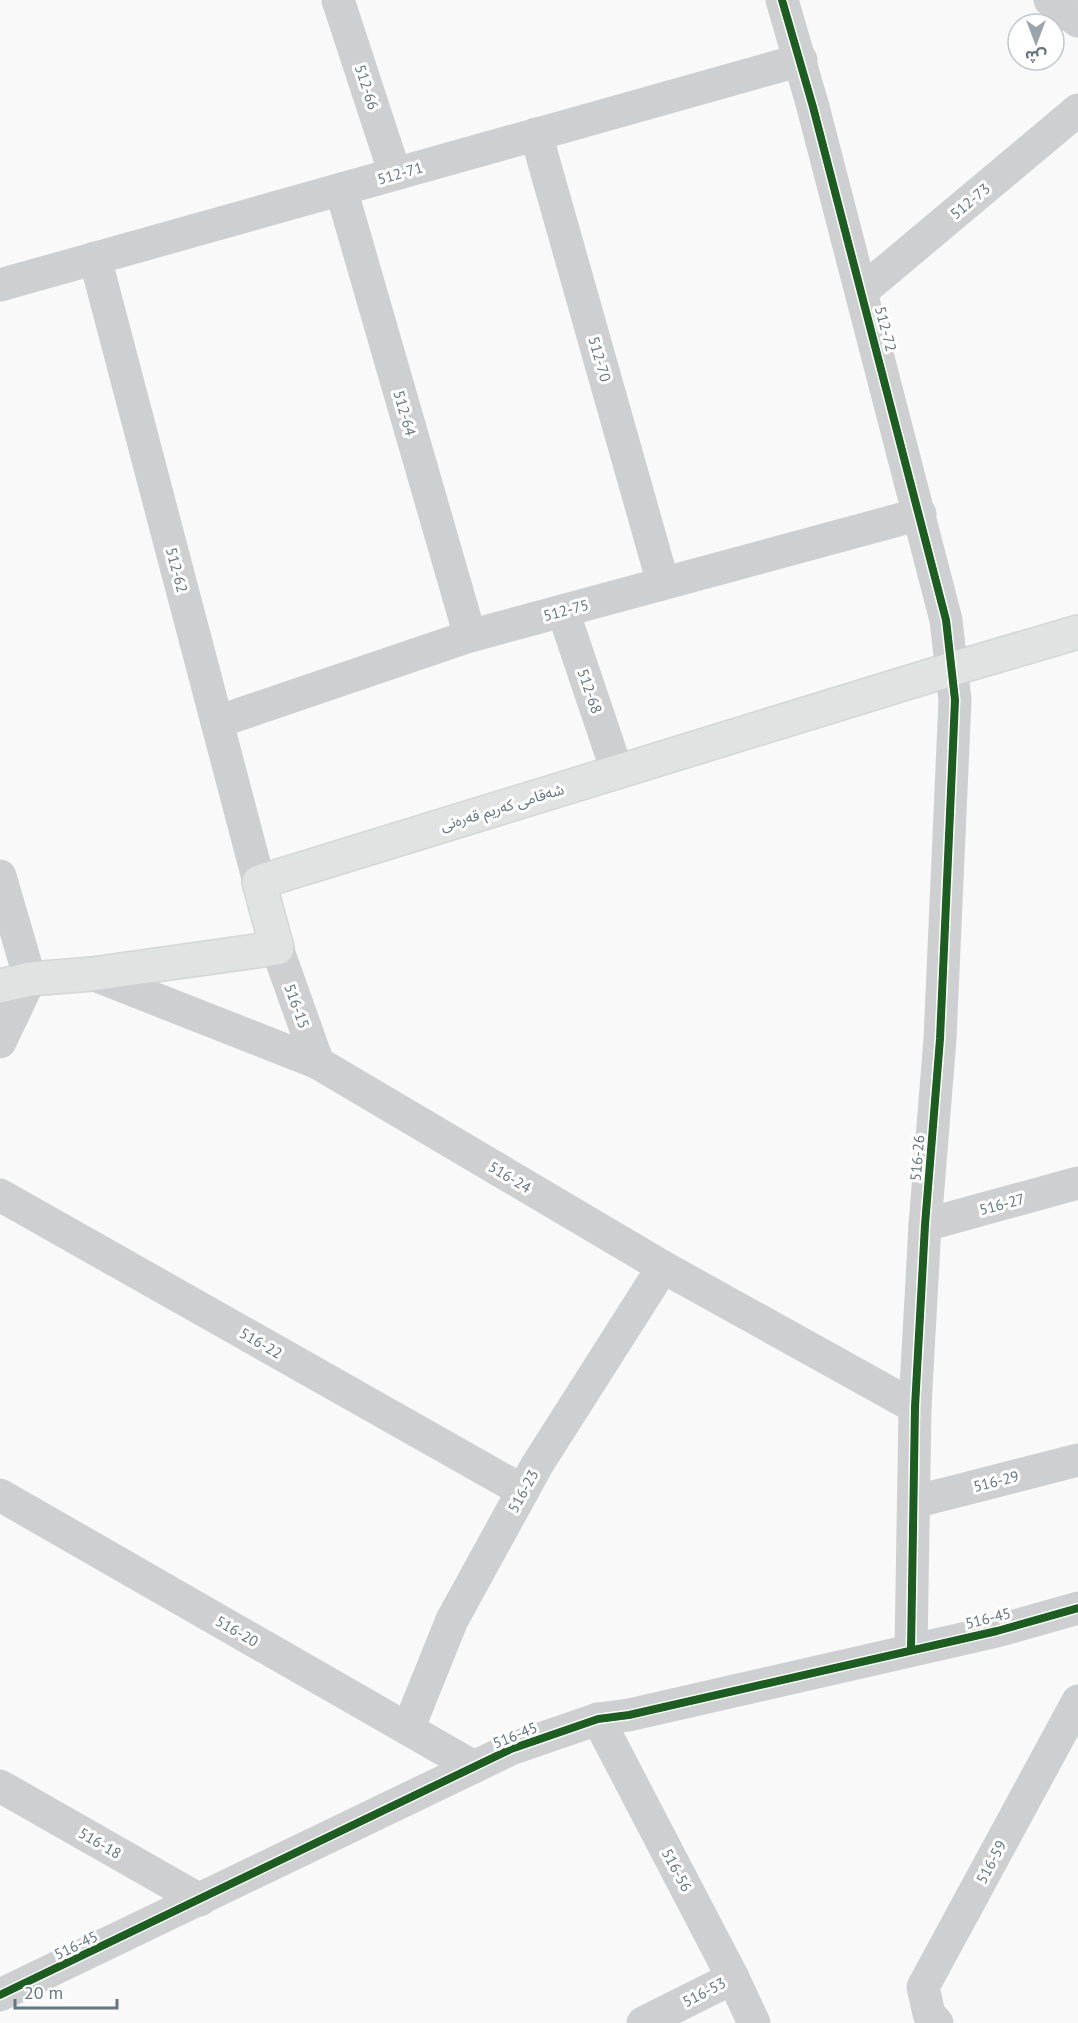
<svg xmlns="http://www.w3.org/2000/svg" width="1078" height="2023" font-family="'PT Sans','Noto Sans Arabic',sans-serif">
  <rect width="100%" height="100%" fill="#f9f9f9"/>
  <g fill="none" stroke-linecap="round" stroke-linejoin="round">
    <g stroke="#d5d6d7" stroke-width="36">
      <polyline id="secondary" points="0,986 30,979 92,974 277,948 259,882 952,669 1078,632"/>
    </g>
    <g stroke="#cecfd0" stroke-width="33">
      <polyline points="338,0 395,174"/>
      <polyline points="782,0 813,107 946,620 955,700 940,1039 925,1225 915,1407 911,1650"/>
      <polyline points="1050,0 1078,21"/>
      <polyline points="536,134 663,583"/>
      <polyline points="341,189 470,636"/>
      <polyline points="95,258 259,882"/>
      <polyline points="0,285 801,60"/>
      <polyline points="862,291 1078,110"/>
      <polyline points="563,611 617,771"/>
      <polyline points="217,722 470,636 920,514"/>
      <polyline points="0,876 30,979 0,1042"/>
      <polyline points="277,948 318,1063"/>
      <polyline points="92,974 318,1063 663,1267 915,1407"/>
      <polyline points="0,1195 523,1491"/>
      <polyline points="925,1225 1078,1183"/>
      <polyline points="0,1495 474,1767"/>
      <polyline points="914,1502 1078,1460"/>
      <polyline points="598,1719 733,1978 754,2023"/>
      <polyline points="408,1729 452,1620 537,1465 663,1267"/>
      <polyline points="0,1786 200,1900"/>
      <polyline points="0,1995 511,1749 598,1719 629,1715 997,1631 1078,1608"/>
      <polyline points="643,2023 733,1978"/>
      <polyline points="937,2023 929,2014 923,1987 1078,1701"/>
    </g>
    <use href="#secondary" stroke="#e1e2e2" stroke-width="33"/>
    <g stroke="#fff" stroke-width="11">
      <g id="cycleway">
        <polyline points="782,0 813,107 946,620 955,700 940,1039 925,1225 915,1407 911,1650"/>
        <polyline points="0,1995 511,1749 598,1719 629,1715 997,1631 1078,1608"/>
      </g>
    </g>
    <use href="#cycleway" stroke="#1b5e20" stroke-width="8"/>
  </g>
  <g text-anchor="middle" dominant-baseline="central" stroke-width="6" stroke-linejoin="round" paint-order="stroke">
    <g font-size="15" fill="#657683" stroke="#fff">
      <text transform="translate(367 87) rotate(72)">512-66</text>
      <text transform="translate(400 173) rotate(-16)">512-71</text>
      <text transform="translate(970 201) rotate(-40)">512-73</text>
      <text transform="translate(886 329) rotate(75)">512-72</text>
      <text transform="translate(600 359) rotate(74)">512-70</text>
      <text transform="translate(405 413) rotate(74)">512-64</text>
      <text transform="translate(177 570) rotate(75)">512-62</text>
      <text transform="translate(566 610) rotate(-15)">512-75</text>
      <text transform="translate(590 691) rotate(71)">512-68</text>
      <text transform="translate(502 807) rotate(-17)">شەقامی کەریم قەرەنی</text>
      <text transform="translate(297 1006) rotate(70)">516-15</text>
      <text transform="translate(917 1158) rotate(-85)">516-26</text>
      <text transform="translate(510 1177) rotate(31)">516-24</text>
      <text transform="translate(1002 1204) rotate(-15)">516-27</text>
      <text transform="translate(261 1343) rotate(30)">516-22</text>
      <text transform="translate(996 1481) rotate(-14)">516-29</text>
      <text transform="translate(523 1491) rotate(-61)">516-23</text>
      <text transform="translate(988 1618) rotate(-14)">516-45</text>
      <text transform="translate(237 1631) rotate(30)">516-20</text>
      <text transform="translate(515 1735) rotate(-22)">516-45</text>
      <text transform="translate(100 1843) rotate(30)">516-18</text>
      <text transform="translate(991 1862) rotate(-62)">516-59</text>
      <text transform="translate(677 1870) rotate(62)">516-56</text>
      <text transform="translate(76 1945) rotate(-26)">516-45</text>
      <text transform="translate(704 1992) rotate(-27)">516-53</text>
    </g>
  </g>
  <g transform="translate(1036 42) rotate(180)"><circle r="28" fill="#ffffff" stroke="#c1c8cd" stroke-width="1.5"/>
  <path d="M0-4.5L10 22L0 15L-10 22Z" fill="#99a4ac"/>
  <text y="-9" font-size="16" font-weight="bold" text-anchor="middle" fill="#657683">ش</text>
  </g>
  <path d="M15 1999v9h102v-9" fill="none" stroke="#657683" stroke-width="3"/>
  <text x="24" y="1999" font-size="18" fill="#657683" stroke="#ffffff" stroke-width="4.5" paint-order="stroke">20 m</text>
</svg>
